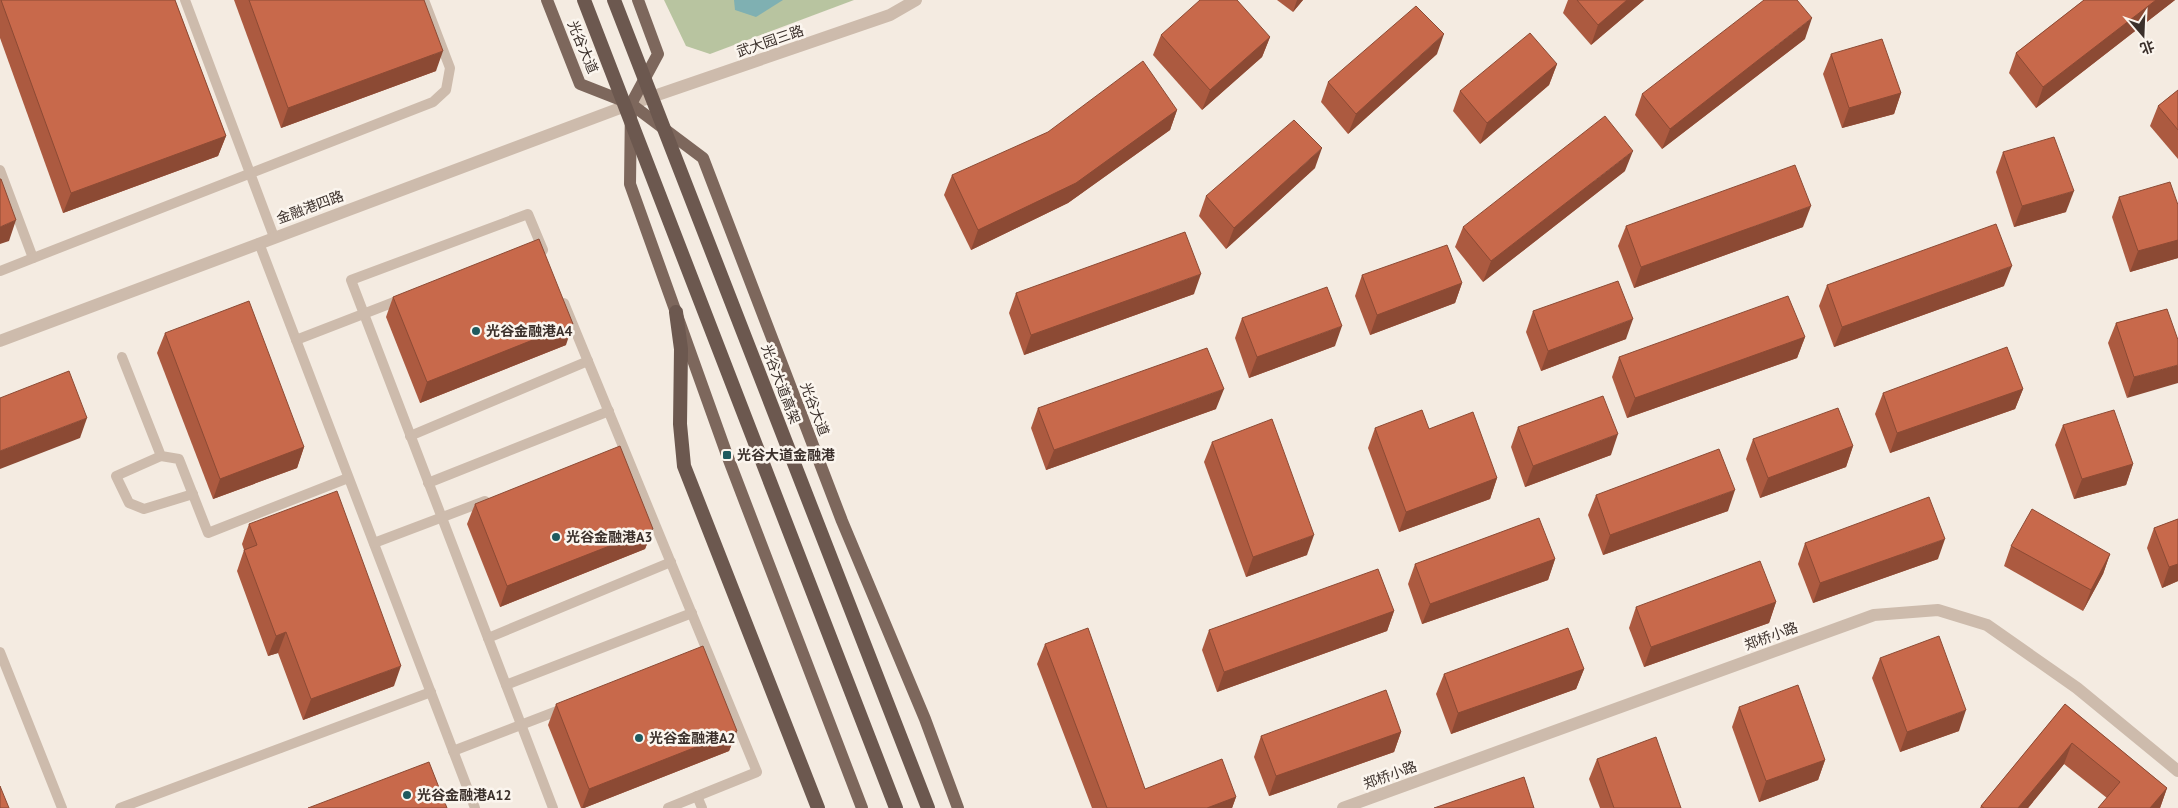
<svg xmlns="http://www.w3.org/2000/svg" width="2178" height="808" font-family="'PT Sans','Noto Sans SC',sans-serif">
  <rect width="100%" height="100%" fill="#f4ebe1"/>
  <polygon fill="#b8c4a0" points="664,0 854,0 710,54 686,46"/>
  <polygon fill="#7fb0b2" points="734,0 783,0 756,17 735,10"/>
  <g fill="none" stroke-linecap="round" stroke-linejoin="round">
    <g stroke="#cdbbac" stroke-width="10">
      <polyline points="185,0 274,237"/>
      <polyline points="0,170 33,258"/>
      <polyline points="259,243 475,808"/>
      <polyline points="543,250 528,214 351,280 553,808"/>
      <polyline points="0,271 433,102 446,90 450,68 424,0"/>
      <polyline points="564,303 757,772 668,808"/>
      <polyline points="296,340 402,299"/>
      <polyline points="122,357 161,456 179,459 208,533 348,478"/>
      <polyline points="410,436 588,361"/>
      <polyline points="161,456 116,476 129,503 144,509 193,494"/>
      <polyline points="428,483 609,411"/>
      <polyline points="374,543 485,501"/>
      <polyline points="488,638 671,562"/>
      <polyline points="0,652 62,808"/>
      <polyline points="506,685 692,613"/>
      <polyline points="453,751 565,708"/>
      <polyline points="697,796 702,808"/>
      <polyline points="120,808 431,692"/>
    </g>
    <polyline stroke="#cdbbac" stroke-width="12" points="1343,808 1874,615 1938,610 1987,625 2077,688 2178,771"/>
    <polyline stroke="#cdbbac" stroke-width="12" points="0,341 631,104 890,15 916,0"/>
    <g stroke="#7d675c" stroke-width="12">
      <polyline points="547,0 580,84 631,104 703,158 842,521 925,719 958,808"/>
      <polyline points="638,0 658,54 631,104 630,184 727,455 862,808"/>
    </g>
    <polyline stroke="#6c584f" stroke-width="14" points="676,312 681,349 680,424 684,466 818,808"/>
    <g stroke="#6c584f" stroke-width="14">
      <polyline points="584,0 896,808"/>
      <polyline points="614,0 928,808"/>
    </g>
  </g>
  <g fill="#ac5a40">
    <polygon points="0,0 175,0 226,136 218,156 63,213 0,38"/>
    <polygon points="234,0 424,0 436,71 281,128"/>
    <polygon points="1277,0 1303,0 1293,12"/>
    <polygon points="1568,0 1644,0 1591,45 1563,13"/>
    <polygon points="2084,0 2175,0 2036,108 2009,73 2016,53"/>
    <polygon points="1161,35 1270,37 1262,57 1202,110 1153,55"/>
    <polygon points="1805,39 1662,149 1635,115 1642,94"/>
    <polygon points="1437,54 1348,134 1321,102 1328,82"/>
    <polygon points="1831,54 1901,93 1894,114 1842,128 1823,74"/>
    <polygon points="1557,64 1549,85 1480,144 1453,111 1460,91"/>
    <polygon points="2178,90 2178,159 2150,126 2158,106"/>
    <polygon points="1177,110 1170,130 1068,203 971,250 944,195 952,175"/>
    <polygon points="2003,152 2066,212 2014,227 1996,172"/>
    <polygon points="1315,168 1226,249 1199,216 1206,196"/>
    <polygon points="1625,171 1483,282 1455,247 1463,227"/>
    <polygon points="2119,197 2178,205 2178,258 2130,272 2112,217"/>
    <polygon points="1626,226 1803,227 1634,288 1618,246"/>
    <polygon points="1362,275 1462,283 1455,303 1370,335 1355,296"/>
    <polygon points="1827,285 2004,286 1834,347 1819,306"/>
    <polygon points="1016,293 1194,294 1024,355 1009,313"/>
    <polygon points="393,297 566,345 420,403 386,317"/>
    <polygon points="2167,309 2127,398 2108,343 2116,323"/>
    <polygon points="1533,311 1626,339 1541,371 1526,332"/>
    <polygon points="1242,318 1335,346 1249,378 1235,338"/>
    <polygon points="165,333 304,447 297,468 213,499 157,353"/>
    <polygon points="1805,337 1797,358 1627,418 1612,377 1619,357"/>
    <polygon points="2023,389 2015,409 1890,453 1875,414 1883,393"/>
    <polygon points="1038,408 1216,409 1046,470 1031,428"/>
    <polygon points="2063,425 2133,464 2126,485 2074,499 2055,445"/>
    <polygon points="1518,427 1611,455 1525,487 1511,447"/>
    <polygon points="1375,428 1429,429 1497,478 1490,499 1399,532 1368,448"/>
    <polygon points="1753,439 1853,446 1846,467 1760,498 1746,459"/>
    <polygon points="1212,442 1307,555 1246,577 1204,462"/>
    <polygon points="1596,495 1728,511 1603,555 1588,515"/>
    <polygon points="475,504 653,529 645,549 500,607 467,524"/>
    <polygon points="2178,519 2178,581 2162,588 2147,548 2154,528"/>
    <polygon points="249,524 394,686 303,720 278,653 268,656 237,571 244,550 242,544"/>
    <polygon points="1805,543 1938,559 1813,603 1798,564"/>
    <polygon points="2011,546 2110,554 2103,574 2083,611 2004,566"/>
    <polygon points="1555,559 1548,580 1422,624 1408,584 1415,564"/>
    <polygon points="1776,602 1769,623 1644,667 1629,628 1636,607"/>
    <polygon points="1394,611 1387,631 1217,692 1202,650 1209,630"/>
    <polygon points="1045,644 1145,789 1236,797 1232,808 1092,808 1037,664"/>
    <polygon points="1880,658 1959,731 1900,752 1872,678"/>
    <polygon points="1584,669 1576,689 1451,734 1436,694 1444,674"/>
    <polygon points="556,704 737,731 729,751 584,808 581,808 548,725"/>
    <polygon points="2065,704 2167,788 2160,808 2098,808 2107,798 2064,764 2028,808 1980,808 1981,806"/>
    <polygon points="1739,707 1825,760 1818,780 1759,802 1732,727"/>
    <polygon points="1401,732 1394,752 1269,796 1254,757 1261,736"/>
    <polygon points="1597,759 1681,808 1600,808 1589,779"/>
  </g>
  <g fill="#8c4a34">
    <polygon points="1297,0 1303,0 1293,12"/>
    <polygon points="1627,0 1644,0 1591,45 1598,25"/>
    <polygon points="2156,0 2175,0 2036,108 2043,87"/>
    <polygon points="1812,18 1805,39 1662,149 1670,129"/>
    <polygon points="1444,34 1437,54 1348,134 1356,114"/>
    <polygon points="1270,37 1262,57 1202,110 1210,90"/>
    <polygon points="443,51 436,71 281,128 288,108"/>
    <polygon points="1557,64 1549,85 1480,144 1487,123"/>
    <polygon points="1901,93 1894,114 1842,128 1849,108"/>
    <polygon points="1177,110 1170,130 1068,203 971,250 978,230"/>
    <polygon points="226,136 218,156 63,213 71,193"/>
    <polygon points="1322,148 1315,168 1226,249 1234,228"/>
    <polygon points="1633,151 1625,171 1483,282 1491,261"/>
    <polygon points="2074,191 2066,212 2014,227 2022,206"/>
    <polygon points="1811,206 1803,227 1634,288 1641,267"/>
    <polygon points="16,220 9,241 0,244 0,227"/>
    <polygon points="2178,240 2178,258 2130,272 2138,251"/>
    <polygon points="2012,266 2004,286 1834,347 1842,327"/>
    <polygon points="1201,274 1194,294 1024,355 1031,335"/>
    <polygon points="1462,283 1455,303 1370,335 1377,315"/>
    <polygon points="1633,319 1626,339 1541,371 1548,351"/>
    <polygon points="573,324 566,345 420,403 427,382"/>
    <polygon points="1342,326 1335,346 1249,378 1257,357"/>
    <polygon points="1805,337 1797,358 1627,418 1635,398"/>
    <polygon points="2178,365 2178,383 2127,398 2134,377"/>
    <polygon points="1224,389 1216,409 1046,470 1054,450"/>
    <polygon points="2023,389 2015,409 1890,453 1897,433"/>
    <polygon points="87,418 80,438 0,469 0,451"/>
    <polygon points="1618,434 1611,455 1525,487 1533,466"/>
    <polygon points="1853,446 1846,467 1760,498 1768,478"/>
    <polygon points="304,447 297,468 213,499 220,479"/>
    <polygon points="2133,464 2126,485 2074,499 2082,479"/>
    <polygon points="1497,478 1490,499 1399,532 1406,512"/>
    <polygon points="1735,490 1728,511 1603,555 1610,535"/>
    <polygon points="653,529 645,549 500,607 507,586"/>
    <polygon points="1314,535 1307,555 1246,577 1253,557"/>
    <polygon points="1945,539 1938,559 1813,603 1820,583"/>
    <polygon points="2110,554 2103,574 2083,611 2091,590"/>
    <polygon points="1555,559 1548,580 1422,624 1430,604"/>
    <polygon points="2178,564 2178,581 2162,588 2169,567"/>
    <polygon points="1776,602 1769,623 1644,667 1651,647"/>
    <polygon points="1394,611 1387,631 1217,692 1224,672"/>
    <polygon points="286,632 278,653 268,656 276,636"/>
    <polygon points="401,666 394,686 303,720 311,699"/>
    <polygon points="1584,669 1576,689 1451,734 1458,713"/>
    <polygon points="1966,710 1959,731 1900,752 1907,732"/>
    <polygon points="737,731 729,751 584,808 582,808 589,789"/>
    <polygon points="1401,732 1394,752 1269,796 1276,776"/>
    <polygon points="2072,743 2064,764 2028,808 2018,808"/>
    <polygon points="1825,760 1818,780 1759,802 1766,781"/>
    <polygon points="2167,788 2160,808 2150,808"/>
    <polygon points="1236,797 1232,808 1207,808"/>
  </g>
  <g fill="#c8694b" stroke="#8c4a34">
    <polygon points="1,0 175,0 226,136 71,193"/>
    <polygon points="249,0 424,0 443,51 288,108"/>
    <polygon points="1200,0 1237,0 1270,37 1210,90 1161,35"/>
    <polygon points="1577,0 1627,0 1598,25"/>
    <polygon points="1764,0 1797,0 1812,18 1670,129 1642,94"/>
    <polygon points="2084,0 2156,0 2043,87 2016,53"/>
    <polygon points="1416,6 1444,34 1356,114 1328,82"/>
    <polygon points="1530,33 1557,64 1487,123 1460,91"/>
    <polygon points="1882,39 1901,93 1849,108 1831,54"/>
    <polygon points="1143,61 1177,110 1076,183 978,230 952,175 1048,132"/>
    <polygon points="2178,90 2178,130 2158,106"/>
    <polygon points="1605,116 1633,151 1491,261 1463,227"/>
    <polygon points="1294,120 1322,148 1234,228 1206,196"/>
    <polygon points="2054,137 2074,191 2022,206 2003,152"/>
    <polygon points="1795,165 1811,206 1641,267 1626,226"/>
    <polygon points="0,179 1,179 16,220 0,227"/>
    <polygon points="2170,182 2178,205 2178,240 2138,251 2119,197"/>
    <polygon points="1996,224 2012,266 1842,327 1827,285"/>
    <polygon points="1185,232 1201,274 1031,335 1016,293"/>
    <polygon points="539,239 573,324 427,382 393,297"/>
    <polygon points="1447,245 1462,283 1377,315 1362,275"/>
    <polygon points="1618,281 1633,319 1548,351 1533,311"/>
    <polygon points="1327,287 1342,326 1257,357 1242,318"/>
    <polygon points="1788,296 1805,337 1635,398 1619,357"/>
    <polygon points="249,301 304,447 220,479 165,333"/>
    <polygon points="2167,309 2178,340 2178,365 2134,377 2116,323"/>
    <polygon points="2007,347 2023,389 1897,433 1883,393"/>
    <polygon points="1207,348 1224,389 1054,450 1038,408"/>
    <polygon points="69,371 87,418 0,451 0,398"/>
    <polygon points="1603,396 1618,434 1533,466 1518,427"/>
    <polygon points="1838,408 1853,446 1768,478 1753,439"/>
    <polygon points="1422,410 1429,429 1473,412 1497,478 1406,512 1375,428"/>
    <polygon points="2114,410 2133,464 2082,479 2063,425"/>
    <polygon points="1272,419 1314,535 1253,557 1212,442"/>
    <polygon points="620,446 653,529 507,586 475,504"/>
    <polygon points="1719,449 1735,490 1610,535 1596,495"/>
    <polygon points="337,491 401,666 311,699 286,632 276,636 244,550 257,545 249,524"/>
    <polygon points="1929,497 1945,539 1820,583 1805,543"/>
    <polygon points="2032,509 2110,554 2091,590 2011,546"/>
    <polygon points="1539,518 1555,559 1430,604 1415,564"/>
    <polygon points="2178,519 2178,564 2169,567 2154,528"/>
    <polygon points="1760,561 1776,602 1651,647 1636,607"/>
    <polygon points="1378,569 1394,611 1224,672 1209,630"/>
    <polygon points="1088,628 1145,789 1222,759 1236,797 1207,808 1107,808 1045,644"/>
    <polygon points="1568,628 1584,669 1458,713 1444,674"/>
    <polygon points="1939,636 1966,710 1907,732 1880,658"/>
    <polygon points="703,646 737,731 589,789 556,704"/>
    <polygon points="1798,685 1825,760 1766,781 1739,707"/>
    <polygon points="1386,690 1401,732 1276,776 1261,736"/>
    <polygon points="2065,704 2167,788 2150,808 2098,808 2120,782 2072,743 2018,808 1984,808 1981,806"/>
    <polygon points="1656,737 1681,808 1614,808 1597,759"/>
    <polygon points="429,762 447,808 308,808"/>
    <polygon points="1524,777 1534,808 1434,808"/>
    <polygon points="0,786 9,808 0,808"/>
  </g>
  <g fill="#1f5a5e" stroke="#fbf5ee" stroke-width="2">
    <circle cx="476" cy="331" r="5"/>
    <rect x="722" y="450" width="10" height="10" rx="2.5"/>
    <circle cx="556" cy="537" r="5"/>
    <circle cx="639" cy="738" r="5"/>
    <circle cx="407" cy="795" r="5"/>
  </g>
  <g text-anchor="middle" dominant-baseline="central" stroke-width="5" stroke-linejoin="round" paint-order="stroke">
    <g font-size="14" fill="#3b302b" stroke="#fbf5ee">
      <text transform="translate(770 41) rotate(-19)">武大园三路</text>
      <text transform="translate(583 47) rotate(67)">光谷大道</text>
      <text transform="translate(310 207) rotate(-20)">金融港四路</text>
      <text transform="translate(781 384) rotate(69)">光谷大道高架</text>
      <text transform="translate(815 409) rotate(69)">光谷大道</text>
      <text transform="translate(1771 636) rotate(-20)">郑桥小路</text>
      <text transform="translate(1390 775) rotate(-20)">郑桥小路</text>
    </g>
    <g font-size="14" font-weight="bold" fill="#3b302b" stroke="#fbf5ee" text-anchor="start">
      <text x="486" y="331">光谷金融港A4</text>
      <text x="737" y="455">光谷大道金融港</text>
      <text x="566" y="537">光谷金融港A3</text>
      <text x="649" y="738">光谷金融港A2</text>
      <text x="417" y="795">光谷金融港A12</text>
    </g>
  </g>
  <g transform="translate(2143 35) rotate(161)" stroke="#fbf5ee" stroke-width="4" paint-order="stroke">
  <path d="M0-4L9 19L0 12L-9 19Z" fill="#3b302b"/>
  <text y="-8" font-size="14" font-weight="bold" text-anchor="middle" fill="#3b302b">北</text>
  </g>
</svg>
